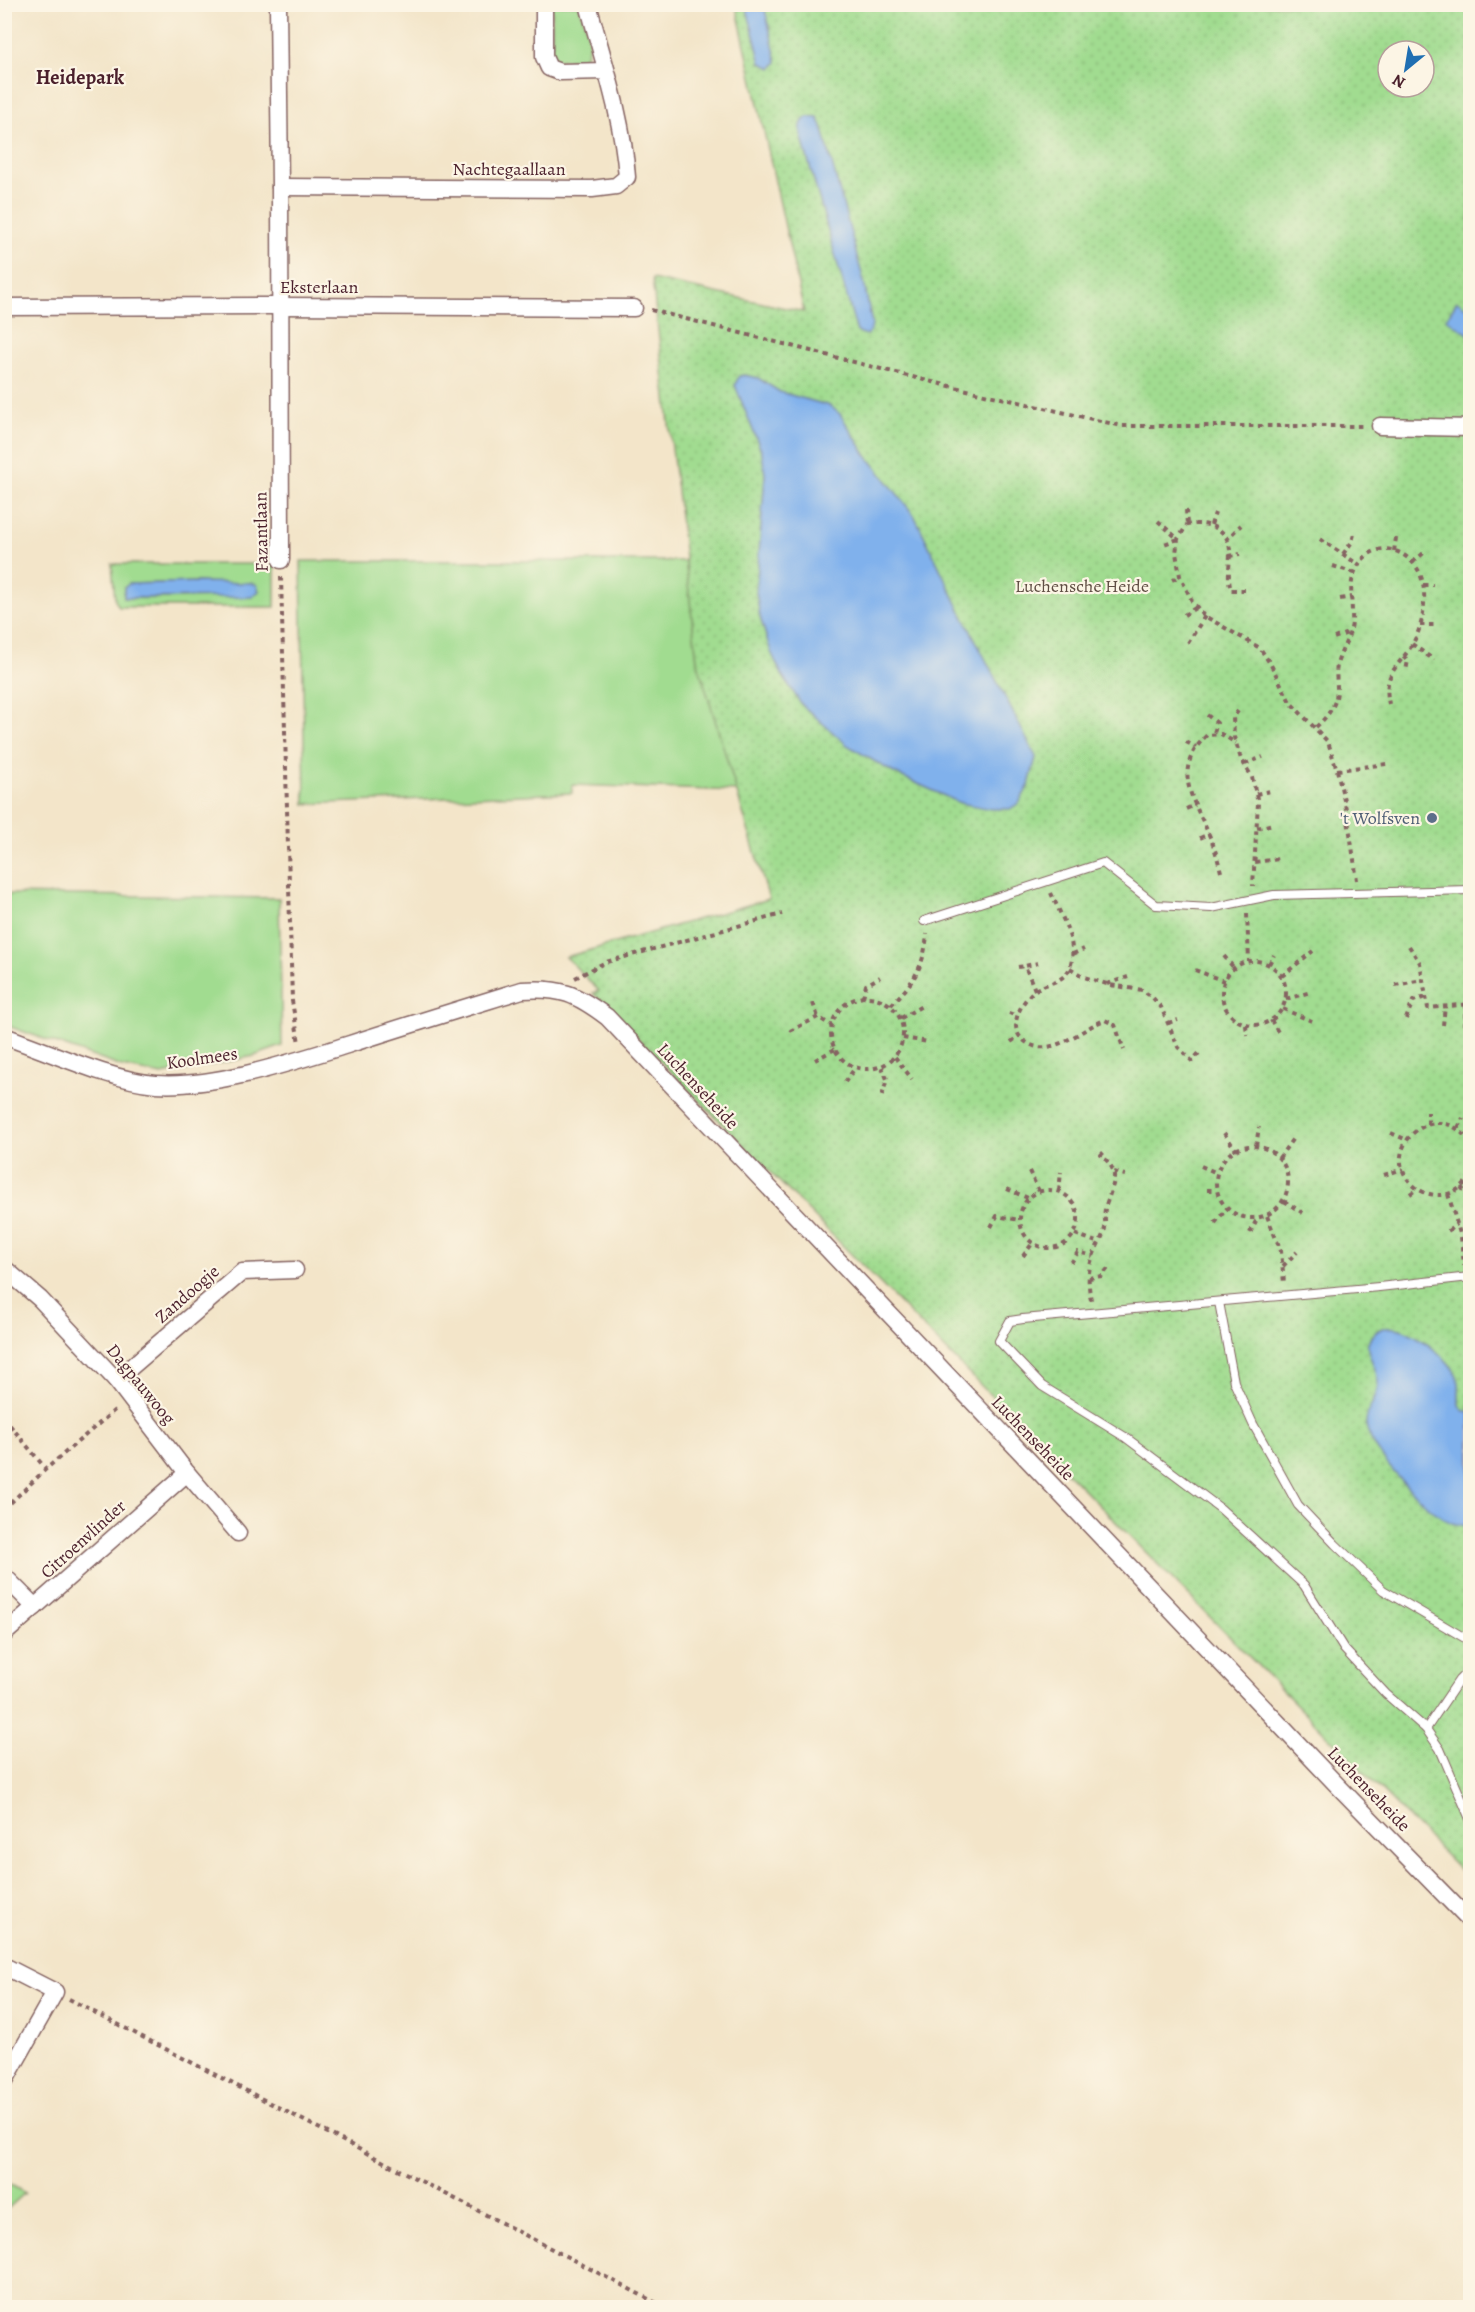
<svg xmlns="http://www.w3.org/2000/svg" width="1475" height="2312" font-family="Alegreya,serif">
  <defs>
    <pattern id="park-dots" width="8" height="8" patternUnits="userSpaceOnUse" patternTransform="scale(1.5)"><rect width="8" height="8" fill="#a1dc90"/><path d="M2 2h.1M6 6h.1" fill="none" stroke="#8cbc7c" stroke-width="1.8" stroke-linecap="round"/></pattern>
  </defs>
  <rect width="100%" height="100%" fill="#fcf5e5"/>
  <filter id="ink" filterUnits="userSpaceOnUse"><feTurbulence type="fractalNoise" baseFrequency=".0167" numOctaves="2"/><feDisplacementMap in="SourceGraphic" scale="12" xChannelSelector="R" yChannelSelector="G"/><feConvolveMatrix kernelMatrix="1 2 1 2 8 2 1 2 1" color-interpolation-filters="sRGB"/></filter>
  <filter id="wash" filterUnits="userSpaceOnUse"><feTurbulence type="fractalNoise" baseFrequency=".008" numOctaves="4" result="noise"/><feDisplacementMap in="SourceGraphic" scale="24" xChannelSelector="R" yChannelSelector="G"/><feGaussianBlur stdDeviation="1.35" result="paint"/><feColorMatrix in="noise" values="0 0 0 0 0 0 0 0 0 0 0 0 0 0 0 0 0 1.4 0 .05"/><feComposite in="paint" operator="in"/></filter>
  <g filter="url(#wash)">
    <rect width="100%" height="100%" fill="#f3e5c9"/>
    <g fill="#a1dc90" stroke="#767e5e" stroke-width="1.5" fill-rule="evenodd">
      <path d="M552,5H579C583,20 596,46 583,59L557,60L552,55Z"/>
      <polygon points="301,561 696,561 738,791 572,785 572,793 305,804"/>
      <path d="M112,564H275V607H119L115,600ZM199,582L252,597L124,598V588L129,584Z"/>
      <polygon points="5,894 279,898 282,1046 254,1056 162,1075 122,1067 5,1025"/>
      <polygon points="4,2181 25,2193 5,2211 4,2211"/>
    </g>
    <path fill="url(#park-dots)" stroke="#767e5e" stroke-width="1.5" fill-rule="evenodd" d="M736,5H1470V1880L593,993L599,991L566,957L769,899L697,660L652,279L804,312ZM1388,51H1424V87H1388Z"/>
    <g fill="#80b1ec" stroke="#65688c" stroke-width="1.5">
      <polygon points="746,5 764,5 777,62 772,68 761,63"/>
      <path d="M807,117L818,118L822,126L864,282L872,324L871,330L867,335L857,332L801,135C800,126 800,123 807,117Z"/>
      <polygon points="1457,301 1470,310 1470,335 1446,319"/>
      <polygon points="744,375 758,378 780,392 830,406 840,414 867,456 914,515 961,612 1036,757 1029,785 1019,803 1010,809 991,809 960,803 894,773 847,745 801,704 782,675 771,652 760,617 756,592 765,475 762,453 735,385 739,376"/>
      <polygon points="199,582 252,583 257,585 259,591 252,597 124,598 124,588 129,584"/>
      <path d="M1382,1328C1386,1328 1391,1327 1396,1328C1416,1332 1456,1362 1459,1383C1460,1394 1456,1400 1463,1410L1470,1412V1527C1465,1525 1458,1525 1452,1523C1428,1513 1367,1450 1366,1423C1366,1409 1378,1398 1378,1384C1378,1359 1352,1345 1382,1328Z"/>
    </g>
  </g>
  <g filter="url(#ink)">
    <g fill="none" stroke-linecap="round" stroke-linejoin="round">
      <g stroke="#856462" stroke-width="10">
        <g id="lane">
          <polyline points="924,921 1103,863 1156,905 1211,908 1274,895 1470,890"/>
          <polyline points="1470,1277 1379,1287 1023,1319 1010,1321 999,1341 1042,1386 1125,1437 1221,1509 1304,1585 1344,1649 1386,1694 1426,1729 1440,1749 1470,1819"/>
          <polyline points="1219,1302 1234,1382 1253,1424 1298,1505 1335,1544 1383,1590 1470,1641"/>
          <polyline points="1426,1729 1459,1680 1470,1669"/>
        </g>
      </g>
      <g stroke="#856462" stroke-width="19">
        <g id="street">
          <polyline points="278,4 280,187 281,560"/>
          <polyline points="544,4 544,57 549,68 560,72 606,71"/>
          <path d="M280,187L592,189L616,186L627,177C623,119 603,60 588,4"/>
          <polyline points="4,307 279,306 634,308"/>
          <polyline points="1380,426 1470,428"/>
          <path d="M4,1036C50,1052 110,1080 156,1084C215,1088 292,1062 347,1045C405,1026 464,1008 522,990C561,987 576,994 607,1017L1338,1786L1470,1921"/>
          <polyline points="4,1268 40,1299 116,1380 187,1473 238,1533"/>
          <polyline points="116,1380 242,1272 295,1270"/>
          <polyline points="4,1576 35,1607"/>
          <polyline points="4,1634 187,1473"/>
          <polyline points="4,1966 55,1992 4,2082"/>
        </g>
      </g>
      <g stroke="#856462" stroke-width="4" stroke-dasharray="4.5 4.5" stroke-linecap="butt">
        <polyline points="651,310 924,380 1122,426 1364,426"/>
        <polyline points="1186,510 1187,525"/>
        <polyline points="1158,521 1178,539 1161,545"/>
        <polyline points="1211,525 1215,513"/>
        <polyline points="1320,539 1359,565"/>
        <polyline points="1226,540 1241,525"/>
        <polyline points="1394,551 1396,538"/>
        <polyline points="1343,554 1352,542 1354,534"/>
        <polyline points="1229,556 1240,554"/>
        <polyline points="1413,562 1426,551"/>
        <polyline points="1333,566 1355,573"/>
        <polyline points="281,577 292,1001 299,1043"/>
        <polyline points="1172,580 1180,576"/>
        <polyline points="1423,585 1433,585"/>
        <path d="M1245,590H1231C1227,578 1230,564 1230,551C1229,528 1207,521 1187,525L1178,539L1176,553L1180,576L1192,601L1203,615L1260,648L1271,665L1290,702L1328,742L1337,770L1347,813L1357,880"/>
        <polyline points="1340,599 1352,597"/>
        <polyline points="1184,615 1197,607"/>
        <polyline points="1420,625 1437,625"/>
        <polyline points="1334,638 1350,632"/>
        <polyline points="1188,643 1205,616"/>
        <polyline points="1412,644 1434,660"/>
        <polyline points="1403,657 1408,660 1406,671"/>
        <polyline points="1238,711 1233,718 1234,737 1241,759 1252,777 1258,803 1253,886"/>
        <polyline points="1207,715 1217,723 1214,733"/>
        <path d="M1316,727C1327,717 1337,705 1337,689C1337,679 1335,671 1338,661C1342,648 1350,637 1352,623C1353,608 1349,591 1353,577C1361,550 1387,540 1409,559C1419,567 1423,579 1424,591C1425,612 1421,631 1410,648C1395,670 1383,675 1389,704"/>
        <polyline points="1186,742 1196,747"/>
        <polyline points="1245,764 1263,757"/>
        <polyline points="1337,770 1387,764"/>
        <polyline points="1256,794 1270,791"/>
        <polyline points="1186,809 1195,805"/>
        <polyline points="1257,828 1273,824"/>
        <polyline points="1200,838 1209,834"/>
        <polyline points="1255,862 1279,859"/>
        <path d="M1221,872C1218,860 1215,848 1210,837C1194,799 1170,771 1207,735L1221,734L1236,743"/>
        <path d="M1051,893C1060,914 1079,944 1070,967C1065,982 1049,982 1037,989C1023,998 1007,1025 1022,1039C1048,1063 1081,1028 1105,1020L1115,1025L1124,1050"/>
        <polyline points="1247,914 1249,961"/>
        <polyline points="1409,946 1420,963 1428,1008 1470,1004"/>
        <polyline points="1073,954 1084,949"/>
        <polyline points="1224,956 1234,968"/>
        <circle cx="1254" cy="993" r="32"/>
        <polyline points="1269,964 1274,955"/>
        <polyline points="1018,967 1025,966"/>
        <polyline points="1070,968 1084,977 1110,985 1142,990 1153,998 1161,1007 1178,1047 1192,1061 1199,1053"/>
        <polyline points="1195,970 1224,981"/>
        <polyline points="1282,976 1313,951"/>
        <polyline points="575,978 606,962 782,914"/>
        <polyline points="1107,984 1128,977"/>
        <polyline points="1395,985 1423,980"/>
        <polyline points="1035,990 1025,966 1038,963"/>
        <circle cx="867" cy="1033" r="36"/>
        <polyline points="863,997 866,985 880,977"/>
        <polyline points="1286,999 1311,992"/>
        <polyline points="813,1003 818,1017"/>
        <polyline points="1465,1004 1465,1030 1470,1031"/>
        <path d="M891,1005C914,982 924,967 927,934"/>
        <polyline points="1283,1009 1314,1022"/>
        <polyline points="1009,1013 1017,1016"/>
        <polyline points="901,1018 922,1006"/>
        <polyline points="1406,1019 1413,1001 1426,997"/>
        <polyline points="1271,1020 1278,1032"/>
        <polyline points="1168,1023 1178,1020"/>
        <polyline points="1246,1025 1247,1035"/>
        <polyline points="1443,1025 1445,1006"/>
        <polyline points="790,1031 818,1017 832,1026"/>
        <polyline points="903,1038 928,1042"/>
        <polyline points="1011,1042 1019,1036"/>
        <polyline points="895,1057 912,1079"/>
        <polyline points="815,1060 835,1049"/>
        <polyline points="845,1082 855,1068"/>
        <polyline points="882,1096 887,1079 882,1067"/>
        <polyline points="1428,1124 1428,1112"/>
        <polyline points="1458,1128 1463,1118"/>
        <polyline points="1224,1133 1236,1150"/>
        <polyline points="1391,1133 1407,1140"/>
        <path d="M1470,1143C1439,1093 1375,1148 1412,1184C1419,1191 1426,1194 1436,1195C1451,1196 1463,1188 1470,1176"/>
        <circle cx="1252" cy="1182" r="36"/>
        <polyline points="1256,1146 1259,1127"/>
        <polyline points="1279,1158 1294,1137"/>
        <polyline points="1201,1166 1217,1173"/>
        <polyline points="1029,1171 1039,1191"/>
        <polyline points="1114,1172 1125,1175"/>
        <polyline points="1384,1175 1403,1169"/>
        <polyline points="1461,1187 1470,1198"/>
        <polyline points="1007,1189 1028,1198"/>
        <circle cx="1049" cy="1219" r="29"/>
        <polyline points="1207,1190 1216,1190"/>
        <polyline points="1059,1191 1061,1172"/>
        <polyline points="1410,1194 1417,1189"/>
        <polyline points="1448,1194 1461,1237 1464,1265"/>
        <polyline points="1284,1201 1303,1213"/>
        <polyline points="1267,1216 1281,1251 1284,1283"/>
        <polyline points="1215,1223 1227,1208"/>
        <polyline points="991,1227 997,1216 1019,1220"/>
        <polyline points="1448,1231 1457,1224"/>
        <polyline points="1250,1233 1257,1219"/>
        <polyline points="1075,1234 1099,1243"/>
        <polyline points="1023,1256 1032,1244"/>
        <polyline points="1071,1263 1078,1252 1093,1256"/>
        <polyline points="1283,1266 1297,1252"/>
        <polyline points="1089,1278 1102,1276 1109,1267"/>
        <path d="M1091,1300C1088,1285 1087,1269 1094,1254C1097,1245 1103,1238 1105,1228C1106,1221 1103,1213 1106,1205C1113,1183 1122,1173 1101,1155L1106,1150"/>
        <polyline points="4,1418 46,1469"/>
        <polyline points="4,1509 46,1469 116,1409"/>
        <polyline points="69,1999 666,2308"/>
      </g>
      <use href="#lane" stroke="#fff" stroke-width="8"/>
      <use href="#street" stroke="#fff" stroke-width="16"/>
    </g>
  </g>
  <circle fill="#5c6f8a" stroke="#fcf5e5" stroke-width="2" cx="1432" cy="818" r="6"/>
  <g text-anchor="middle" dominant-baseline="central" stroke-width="4.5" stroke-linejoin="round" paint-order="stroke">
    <g font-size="18" fill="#4a1f2b" stroke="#fcf5e5">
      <text x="509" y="169">Nachtegaallaan</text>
      <text x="319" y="287">Eksterlaan</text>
      <text transform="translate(261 532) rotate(-91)">Fazantlaan</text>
      <text transform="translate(202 1058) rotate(-8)">Koolmees</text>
      <text transform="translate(698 1086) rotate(47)">Luchenseheide</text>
      <text transform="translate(187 1294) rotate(-41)">Zandoogje</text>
      <text transform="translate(141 1384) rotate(51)">Dagpauwoog</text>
      <text transform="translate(1033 1438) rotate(46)">Luchenseheide</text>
      <text transform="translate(83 1539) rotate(-42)">Citroenvlinder</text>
      <text transform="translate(1369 1789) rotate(46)">Luchenseheide</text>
    </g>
    <g font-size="18" fill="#604e44" stroke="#fcf5e5">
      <text x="1082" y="586">Luchensche Heide</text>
    </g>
    <g font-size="18" fill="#4e5e75" stroke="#fcf5e5" text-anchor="end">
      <text x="1420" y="818">'t Wolfsven</text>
    </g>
    <g font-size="20" font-weight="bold" fill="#4a1f2b" stroke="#fcf5e5">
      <text x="80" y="77">Heidepark</text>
    </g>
  </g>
  <rect width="1475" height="2312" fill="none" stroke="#fcf5e5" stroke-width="24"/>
  <g transform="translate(1406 69) rotate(210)"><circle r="28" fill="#fcf5e5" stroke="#b59f9b" stroke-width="1.5"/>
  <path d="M0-4.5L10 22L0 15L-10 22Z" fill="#1f6fb2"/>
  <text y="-9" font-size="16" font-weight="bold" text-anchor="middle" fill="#4a1f2b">N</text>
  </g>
</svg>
